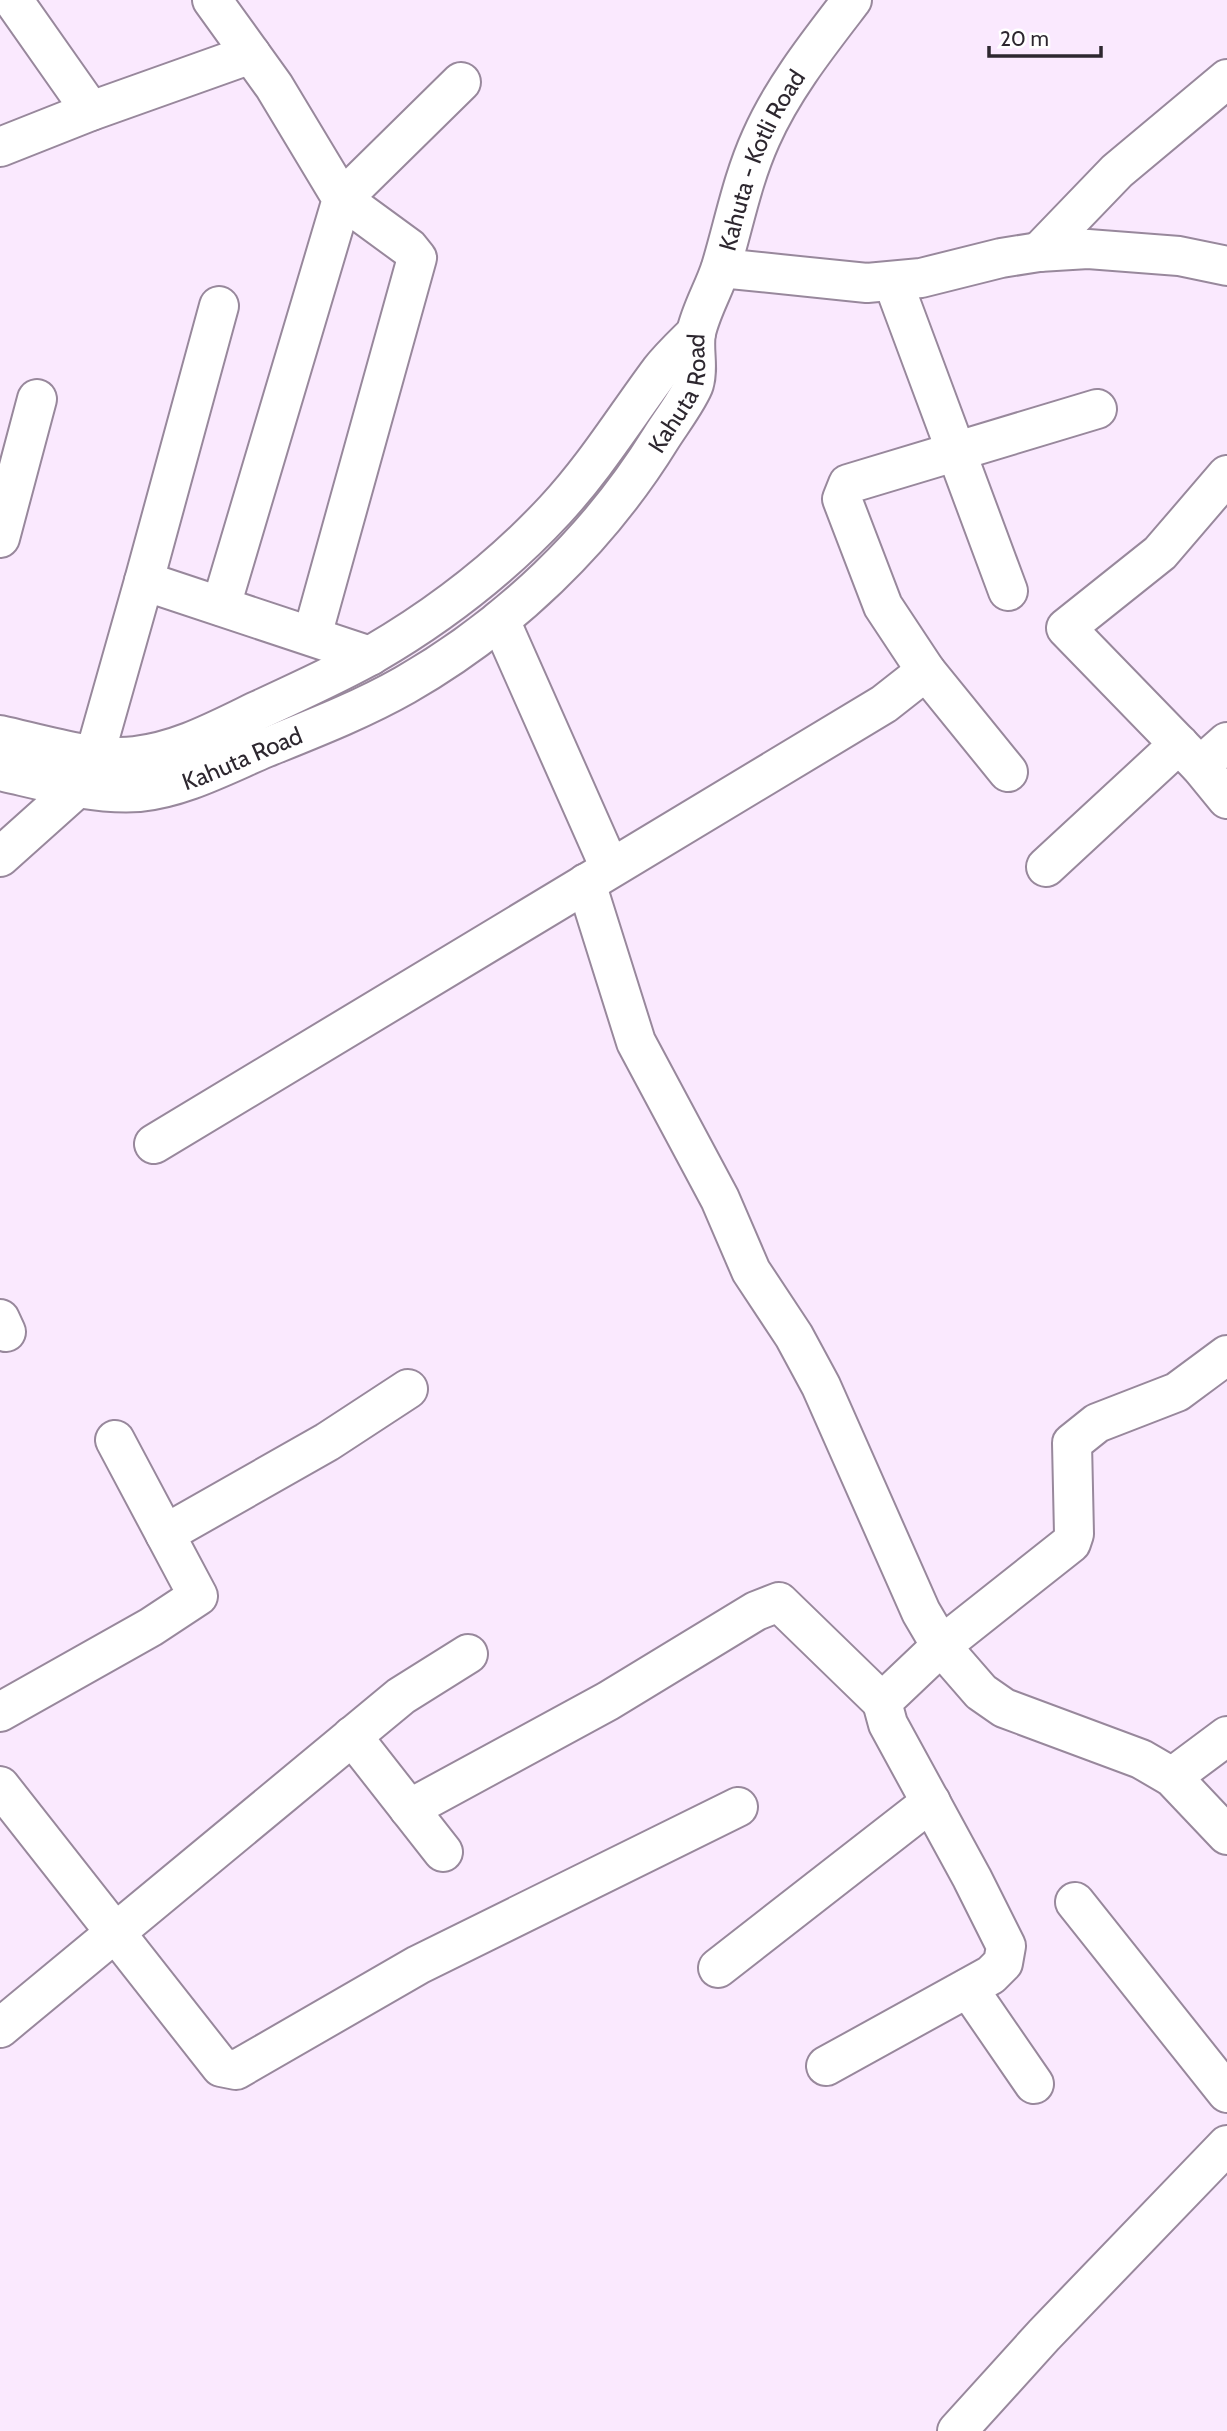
<svg xmlns="http://www.w3.org/2000/svg" width="1227" height="2431" font-family="Cabin,sans-serif">
  <rect width="100%" height="100%" fill="#fae9fe"/>
  <g fill="none" stroke-linecap="round" stroke-linejoin="round">
    <g stroke="#98889c" stroke-width="42">
      <g id="street">
        <polyline points="13,0 91,111"/>
        <polyline points="212,0 274,86 342,199 221,606"/>
        <polyline points="0,147 91,111 251,54"/>
        <polyline points="1039,252 1117,171 1227,79"/>
        <polyline points="893,282 1008,591"/>
        <polyline points="1227,475 1160,553 1066,628 1200,766 1227,799"/>
        <polyline points="0,538 37,399"/>
        <polyline points="144,581 219,306"/>
        <polyline points="500,620 610,868"/>
        <polyline points="312,636 417,258 409,248 342,199 461,82"/>
        <polyline points="95,754 144,581 370,656"/>
        <polyline points="1200,766 1227,742"/>
        <polyline points="1008,772 926,671 883,606 842,499 848,484 1097,409"/>
        <polyline points="0,857 76,789"/>
        <polyline points="1046,867 1179,744"/>
        <polyline points="586,883 636,1042 720,1199 751,1271 794,1336 821,1386 921,1612 941,1646 981,1692 1004,1708 1141,1759 1172,1777 1227,1835"/>
        <polyline points="154,1144 884,704 926,671"/>
        <polyline points="0,1319 6,1332"/>
        <polyline points="165,1534 327,1442 408,1389"/>
        <polyline points="0,1712 151,1627 198,1596 115,1440"/>
        <polyline points="352,1736 443,1852"/>
        <polyline points="1172,1777 1227,1736"/>
        <polyline points="0,1786 221,2067 236,2070 418,1965 738,1807"/>
        <polyline points="409,1809 608,1701 756,1611 779,1602 882,1702"/>
        <polyline points="1075,1902 1227,2093"/>
        <polyline points="718,1968 931,1802"/>
        <polyline points="968,1988 1034,2084"/>
        <polyline points="0,2028 401,1696 468,1654"/>
        <polyline points="826,2066 991,1975 1003,1963 1006,1946 972,1878 888,1724 882,1702 941,1646 1071,1543 1074,1534 1072,1443 1097,1423 1177,1392 1227,1355"/>
        <polyline points="957,2431 1044,2335 1227,2145"/>
      </g>
    </g>
    <g stroke="#98889c" stroke-width="42">
      <polyline id="secondary" points="721,268 867,283 921,278 1001,258 1039,252 1088,249 1179,256 1227,266"/>
    </g>
    <g stroke="#98889c" stroke-width="42">
      <g id="primary">
        <path d="M0,735C41,744 94,761 135,756C180,751 219,729 259,710C297,692 336,675 373,654C440,615 502,567 555,510C595,467 625,418 660,371C671,357 684,345 696,333"/>
        <path id="s1" d="M0,771C45,781 92,795 139,792C182,788 225,765 265,748C312,729 361,710 405,685C508,626 598,540 661,438C669,425 690,397 694,384C699,368 693,349 696,333C701,310 714,289 721,267C734,224 742,180 761,138C783,88 819,43 852,0"/>
      </g>
    </g>
    <use href="#street" stroke="#fff" stroke-width="38"/>
    <use href="#secondary" stroke="#fff" stroke-width="38"/>
    <use href="#primary" stroke="#fff" stroke-width="38"/>
  </g>
  <g text-anchor="middle" dominant-baseline="central" stroke-width="5" stroke-linejoin="round" paint-order="stroke">
    <g font-size="24" fill="#2d272f" stroke="#fff">
      <text stroke="none"><textPath href="#s1" startOffset="1088">Kahuta - Kotli Road</textPath></text>
      <text stroke="none"><textPath href="#s1" startOffset="838">Kahuta Road</textPath></text>
      <text stroke="none"><textPath href="#s1" startOffset="250">Kahuta Road</textPath></text>
    </g>
  </g>
  <path d="M989 46v10h112v-10" fill="none" stroke="#2d272f" stroke-width="3.5"/>
  <text x="1000" y="46" font-size="21" fill="#2d272f" stroke="#ffffff" stroke-width="5" paint-order="stroke">20 m</text>
</svg>
